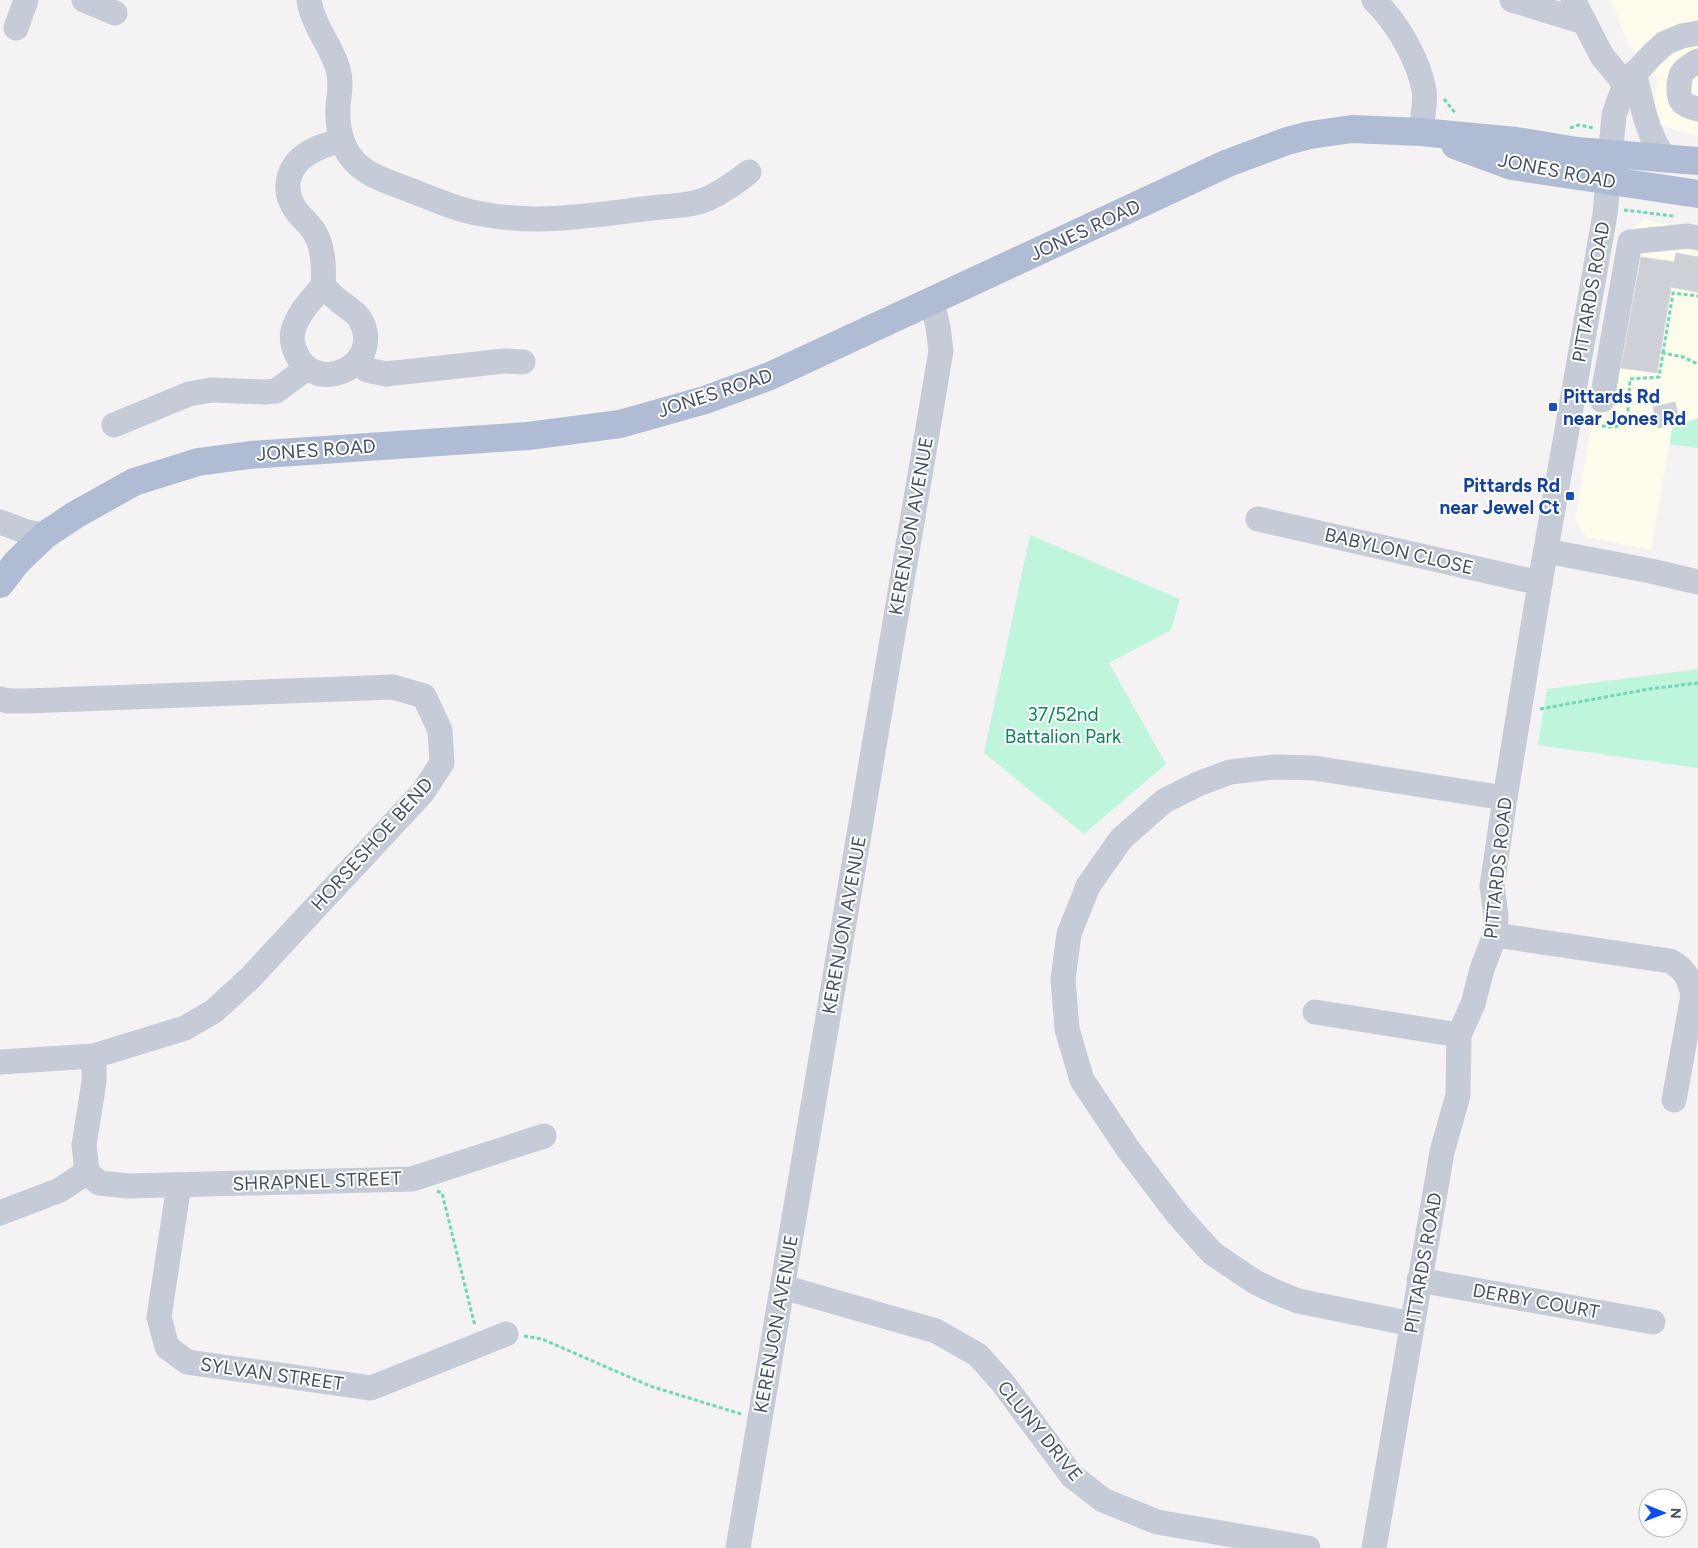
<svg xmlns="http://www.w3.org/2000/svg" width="1698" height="1548" font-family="Figtree,sans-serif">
  <rect width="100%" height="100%" fill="#f4f2f2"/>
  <g fill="#fefcec">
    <polygon points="1611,0 1698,0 1698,137 1658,124 1653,115 1657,77 1627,42"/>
    <polygon points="1644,220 1698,229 1698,418 1672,429 1651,550 1586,537 1575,521 1624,233"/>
  </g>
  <g fill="#bef5db">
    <polygon points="1698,418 1698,448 1670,444 1672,428"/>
    <polygon points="1030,535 1180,599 1171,630 1109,663 1166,764 1084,834 984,753"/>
    <polygon points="1698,669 1698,768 1538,745 1547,689"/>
  </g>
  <g fill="#ced0d8" stroke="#d5d7de">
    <polygon points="1676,253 1698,257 1698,292 1671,287 1657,373 1621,368 1641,257 1674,262"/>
    <polygon points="1675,402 1680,423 1658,428 1653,407"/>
  </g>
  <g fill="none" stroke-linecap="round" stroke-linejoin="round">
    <g stroke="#71d7b4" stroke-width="3" stroke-dasharray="4 2.5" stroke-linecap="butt">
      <polyline points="1444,99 1456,114"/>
      <polyline points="1570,128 1579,125 1594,128"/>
      <polyline points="1624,210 1673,216"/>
      <polyline points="1663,353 1673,293 1698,296"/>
      <polyline points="1589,424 1610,427 1627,425 1630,379 1659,377 1663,353 1683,357 1698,364"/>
      <polyline points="1540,709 1649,689 1698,683"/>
      <polyline points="437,1191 442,1193 475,1326"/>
      <polyline points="524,1336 542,1339 650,1386 741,1414"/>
    </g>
    <g stroke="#c5ccd8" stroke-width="25">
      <polyline points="84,0 115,13"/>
      <path d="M309,0C313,26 331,45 338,69C342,82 339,94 338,107C337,128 341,148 356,163C370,177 392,183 410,190C433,199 457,210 482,214C539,225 594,215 651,208C669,206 691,206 707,199C723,192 736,182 749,172"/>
      <path d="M1374,0C1397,23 1418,58 1424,90C1426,101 1422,120 1421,132"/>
      <polyline points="1512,0 1584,22"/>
      <polyline points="1573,0 1602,56 1625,84"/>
      <polyline points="16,28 26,0"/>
      <path d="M1698,61C1693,64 1685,68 1682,73C1680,76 1680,81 1679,85C1678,102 1682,105 1698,109"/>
      <path d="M1634,73C1642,102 1646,134 1665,158"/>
      <path d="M323,286C328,291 334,297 339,301C346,307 355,311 360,319C386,365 315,398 296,353C293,346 291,338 293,331C297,314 312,299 323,286Z"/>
      <path d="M323,286C324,268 324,249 315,233C310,224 303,219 297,212C279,187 289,161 316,149C324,145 333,143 342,140"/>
      <polyline points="357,362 367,370 386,374 504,361 523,362"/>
      <polyline points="1602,400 1630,242 1688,236 1698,238"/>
      <polyline points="114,425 189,394 211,390 265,392 276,391 307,368"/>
      <polyline points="1258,519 1540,583"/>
      <polyline points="0,522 27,532 45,535"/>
      <polyline points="1546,551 1651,571 1698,582"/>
      <polyline points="0,699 8,701 27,701 393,687 424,696 440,730 442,763 423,792 250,978 214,1011 185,1028 94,1056 0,1062"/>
      <path d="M1495,935L1670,961C1686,970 1689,978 1693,995L1674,1100"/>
      <polyline points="1315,1012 1459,1035"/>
      <polyline points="87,1172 99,1183 128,1186 412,1179 544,1136"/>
      <polyline points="87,1172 84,1145 94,1082 94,1056"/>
      <polyline points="179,1185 159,1317 167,1347 187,1362 371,1388 506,1334"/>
      <polyline points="0,1213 60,1190 87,1172"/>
      <polyline points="1419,1280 1653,1322"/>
      <polyline points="783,1287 936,1331 978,1355 1002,1382 1072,1476 1103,1500 1157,1522 1308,1548"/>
      <polyline points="1412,1324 1298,1301 1276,1292 1255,1282 1212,1253 1178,1215 1128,1149 1082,1080 1067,1029 1063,979 1069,934 1088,886 1121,839 1164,801 1198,784 1230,772 1274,767 1314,768 1505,798"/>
      <polyline points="738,1548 941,351 938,327 932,302"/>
      <polyline points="1374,1548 1442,1152 1458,1095 1459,1035 1473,1004 1482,969 1495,935 1496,916 1492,886 1505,798 1540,583 1605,214 1614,115 1625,84 1652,55 1665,43 1682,36 1698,33"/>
    </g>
    <g stroke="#afbcd3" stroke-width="28">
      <polyline points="1455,145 1512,166 1698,194"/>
      <polyline points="0,584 16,563 45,535 75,515 134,482 198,462 250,455 528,436 620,424 705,400 770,376 1228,163 1287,141 1310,135 1352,129 1421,132 1516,141 1577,151 1698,161"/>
    </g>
  </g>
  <g fill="#1a4fb4" stroke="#fff" stroke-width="2">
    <rect x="1548" y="402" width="10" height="10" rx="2.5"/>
    <rect x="1565" y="491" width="10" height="10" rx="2.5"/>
  </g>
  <g text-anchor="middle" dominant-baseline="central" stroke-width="4" stroke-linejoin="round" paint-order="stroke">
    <g font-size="19" fill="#475162" stroke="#fff">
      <text transform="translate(1557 171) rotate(11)">JONES ROAD</text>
      <text transform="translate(1085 230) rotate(-25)">JONES ROAD</text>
      <text transform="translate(1591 292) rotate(-80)">PITTARDS ROAD</text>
      <text transform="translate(715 393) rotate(-18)">JONES ROAD</text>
      <text transform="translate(316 450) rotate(-4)">JONES ROAD</text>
      <text transform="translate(911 526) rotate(-80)">KERENJON AVENUE</text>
      <text transform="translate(1399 551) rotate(13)">BABYLON CLOSE</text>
      <text transform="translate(372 844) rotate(-48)">HORSESHOE BEND</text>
      <text transform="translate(1498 868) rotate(-84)">PITTARDS ROAD</text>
      <text transform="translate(844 925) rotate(-80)">KERENJON AVENUE</text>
      <text transform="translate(317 1181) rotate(-2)">SHRAPNEL STREET</text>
      <text transform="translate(1423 1263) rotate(-80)">PITTARDS ROAD</text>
      <text transform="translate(1536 1301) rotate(10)">DERBY COURT</text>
      <text transform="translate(776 1324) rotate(-80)">KERENJON AVENUE</text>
      <text transform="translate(272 1374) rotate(8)">SYLVAN STREET</text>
      <text transform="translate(1040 1431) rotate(51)">CLUNY DRIVE</text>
    </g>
    <g font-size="19" font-weight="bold" fill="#164399" stroke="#fff" text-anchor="start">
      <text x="1563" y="396">Pittards Rd<tspan x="1563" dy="22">near Jones Rd</tspan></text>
      <text x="1560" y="485" text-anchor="end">Pittards Rd<tspan x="1560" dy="22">near Jewel Ct</tspan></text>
    </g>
    <g font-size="19" fill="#0d8259" stroke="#fff">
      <text x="1063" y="714">37/52nd<tspan x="1063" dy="22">Battalion Park</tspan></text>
    </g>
  </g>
  <g transform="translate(1663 1513) rotate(91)"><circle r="24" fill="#ffffff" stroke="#b5b9c0"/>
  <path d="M0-4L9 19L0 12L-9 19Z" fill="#064cfa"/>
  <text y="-8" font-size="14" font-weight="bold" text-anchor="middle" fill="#475162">N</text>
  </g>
</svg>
